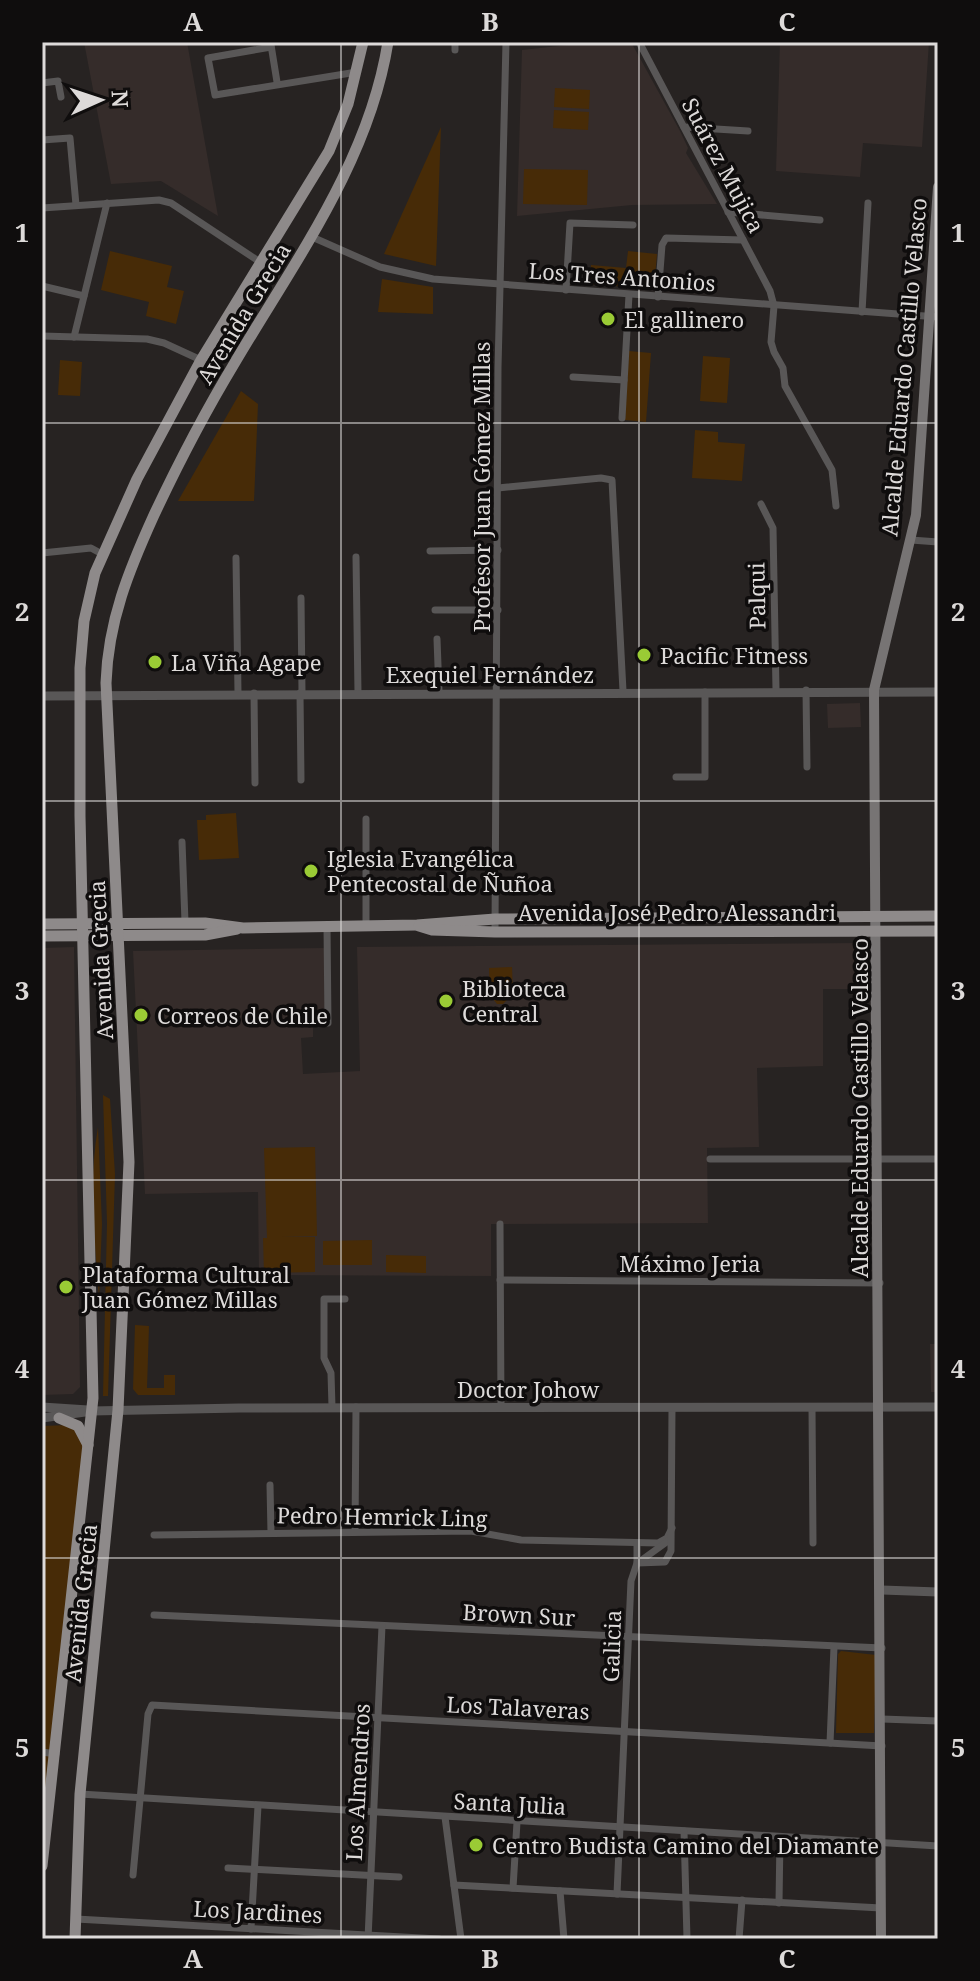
<svg xmlns="http://www.w3.org/2000/svg" width="980" height="1981" font-family="'Noto Serif',serif">
  <rect width="100%" height="100%" fill="#272322"/>
  <g fill="#352c2a">
    <polygon points="84,42 187,42 218,216 161,181 111,184"/>
    <polygon points="595,42 631,42 680,131 688,148 686,153 717,204 632,205 517,216 522,50"/>
    <polygon points="780,42 929,42 922,147 863,143 860,177 776,171"/>
    <polygon points="860,703 861,727 828,728 827,704"/>
    <polygon points="863,943 864,989 823,989 823,1066 757,1068 759,1147 707,1148 708,1223 491,1224 491,1276 259,1275 258,1192 145,1194 133,951 324,948 325,1020 313,1020 313,1037 301,1038 303,1074 360,1071 357,947"/>
    <polygon points="74,947 80,1387 73,1394 42,1395 42,948"/>
    <polygon points="935,1223 938,1392 931,1392 930,1344 935,1344"/>
  </g>
  <g fill="#472b07">
    <polygon points="555,88 590,90 589,109 554,107"/>
    <polygon points="554,110 589,112 588,130 553,128"/>
    <polygon points="441,127 436,266 384,254"/>
    <polygon points="524,169 588,170 587,205 523,204"/>
    <polygon points="110,251 172,266 167,287 184,291 176,324 146,316 149,302 101,290"/>
    <polygon points="628,251 657,254 654,289 589,284 591,265 626,268"/>
    <polygon points="382,279 433,287 433,314 378,312"/>
    <polygon points="629,351 651,353 646,422 625,420"/>
    <polygon points="703,356 730,358 727,403 700,401"/>
    <polygon points="60,360 82,362 80,396 58,395"/>
    <polygon points="241,391 258,404 254,501 178,501"/>
    <polygon points="695,430 718,432 718,442 745,444 742,481 692,478"/>
    <polygon points="236,813 239,858 199,860 197,820 206,820 206,815"/>
    <polygon points="512,967 513,994 503,1004 497,1004 490,995 489,968"/>
    <polygon points="103,1095 110,1099 115,1174 108,1396 103,1396 107,1223"/>
    <path d="M98,1127L102,1224L99,1299C95,1242 88,1184 98,1127Z"/>
    <polygon points="315,1147 317,1236 282,1237 315,1237 315,1272 264,1273 263,1238 267,1238 264,1148"/>
    <polygon points="372,1240 372,1265 323,1265 323,1241"/>
    <polygon points="386,1255 426,1256 426,1273 386,1272"/>
    <polygon points="135,1325 149,1326 147,1388 164,1388 164,1375 175,1375 175,1395 138,1395 133,1389"/>
    <polygon points="69,1425 84,1439 42,1839 42,1426"/>
    <polygon points="841,1651 876,1655 874,1733 836,1733 838,1654"/>
  </g>
  <g fill="none" stroke-linecap="round" stroke-linejoin="round">
    <g stroke="#595757" stroke-width="7">
      <polyline points="639,42 770,291 774,306 771,342 774,352 783,368 785,386 832,470 836,506"/>
      <polyline points="271,45 277,82"/>
      <polyline points="271,47 208,58 215,95 357,72"/>
      <polyline points="455,50 455,42"/>
      <polyline points="42,83 58,81 61,97"/>
      <polyline points="684,127 748,131"/>
      <polyline points="42,140 70,138 76,205"/>
      <polyline points="42,208 159,200 171,203 263,264"/>
      <polyline points="728,212 820,220"/>
      <polyline points="312,237 380,267 433,279 938,317"/>
      <polyline points="42,286 84,296"/>
      <polyline points="566,290 570,223 633,225"/>
      <polyline points="658,297 662,245 666,238 743,240"/>
      <polyline points="862,312 868,203"/>
      <polyline points="42,336 147,339 164,343 201,360"/>
      <polyline points="74,337 107,203"/>
      <polyline points="573,377 624,380"/>
      <polyline points="622,418 629,295"/>
      <polyline points="498,488 601,478 612,480 623,691"/>
      <polyline points="761,504 773,528 776,690"/>
      <polyline points="911,540 938,542"/>
      <polyline points="430,551 498,550"/>
      <polyline points="42,553 91,548 102,554"/>
      <polyline points="356,557 358,693"/>
      <polyline points="236,558 238,693"/>
      <polyline points="301,598 302,693"/>
      <polyline points="435,610 498,610"/>
      <polyline points="437,639 439,692"/>
      <polyline points="806,690 807,767"/>
      <polyline points="254,693 255,783"/>
      <polyline points="300,693 301,780"/>
      <polyline points="676,777 705,777 705,692"/>
      <polyline points="366,819 366,926"/>
      <polyline points="182,842 185,922"/>
      <polyline points="327,926 328,1023"/>
      <polyline points="495,932 498,368 506,42"/>
      <polyline points="710,1159 938,1159"/>
      <polyline points="500,1224 501,1407"/>
      <polyline points="500,1280 880,1283"/>
      <polyline points="332,1407 331,1373 324,1358 324,1299 345,1299"/>
      <polyline points="812,1407 813,1543"/>
      <polyline points="270,1485 271,1533"/>
      <polyline points="355,1532 356,1407"/>
      <polyline points="154,1535 471,1531 521,1540 658,1543 667,1538 672,1528"/>
      <polyline points="639,1562 668,1541"/>
      <polyline points="637,1563 665,1562 671,1551 672,1407"/>
      <polyline points="154,1615 882,1648"/>
      <polyline points="882,1719 938,1721"/>
      <polyline points="830,1743 834,1647"/>
      <polyline points="42,1752 56,1754"/>
      <polyline points="80,1794 938,1846"/>
      <polyline points="445,1817 461,1939"/>
      <polyline points="684,1831 687,1939"/>
      <polyline points="228,1868 399,1877"/>
      <polyline points="133,1875 148,1714 152,1705 882,1746"/>
      <polyline points="454,1885 881,1908"/>
      <polyline points="513,1888 517,1822"/>
      <polyline points="560,1891 564,1939"/>
      <polyline points="617,1894 631,1581 637,1563 637,1543"/>
      <polyline points="779,1903 780,1837"/>
      <polyline points="76,1919 439,1939"/>
      <polyline points="251,1929 258,1806"/>
      <polyline points="368,1939 382,1626"/>
      <polyline points="739,1939 742,1900"/>
    </g>
    <g stroke="#595757" stroke-width="9">
      <polyline points="42,696 938,692"/>
      <polyline points="42,1407 88,1410"/>
      <polyline points="42,1418 92,1411 239,1408 938,1407"/>
      <polyline points="882,1590 938,1592"/>
    </g>
    <polyline stroke="#777474" stroke-width="10" points="881,1939 874,690 916,515 938,187"/>
    <g stroke="#8e8a8a" stroke-width="11">
      <polyline points="42,924 205,923 243,928 417,925 495,919 938,916"/>
      <polyline points="419,926 432,930 495,932 938,931"/>
      <polyline points="42,936 205,935 237,929"/>
      <polyline points="59,1418 78,1426 88,1445"/>
      <polyline points="42,1866 93,1398 80,816 80,668 84,621 95,573 137,479 201,360 329,151 348,104 363,42"/>
      <path d="M75,1939L80,1794L118,1410L129,1162L106,683C108,621 129,570 154,515C178,464 205,412 234,364C294,262 369,162 388,42"/>
    </g>
  </g>
  <path fill="none" stroke="#dddad9" stroke-width="2" stroke-opacity="0.55" d="M341,42V1939M639,42V1939M42,423H938M42,801H938M42,1180H938M42,1558H938"/>
  <g fill="#9acb35" stroke="#0f0d0d" stroke-width="3">
    <circle cx="608" cy="319" r="8"/>
    <circle cx="644" cy="655" r="8"/>
    <circle cx="155" cy="662" r="8"/>
    <circle cx="311" cy="871" r="8"/>
    <circle cx="446" cy="1001" r="8"/>
    <circle cx="141" cy="1015" r="8"/>
    <circle cx="66" cy="1287" r="8"/>
    <circle cx="476" cy="1845" r="8"/>
  </g>
  <g text-anchor="middle" dominant-baseline="central" stroke-width="7" stroke-linejoin="round" paint-order="stroke">
    <g font-size="22" fill="#dddad9" stroke="#0f0d0d">
      <text transform="translate(724 165) rotate(62)">Suárez Mujica</text>
      <text transform="translate(622 276) rotate(4)">Los Tres Antonios</text>
      <text transform="translate(243 313) rotate(-59)">Avenida Grecia</text>
      <text transform="translate(903 367) rotate(-85)">Alcalde Eduardo Castillo Velasco</text>
      <text transform="translate(481 487) rotate(-90)">Profesor Juan Gómez Millas</text>
      <text transform="translate(756 596) rotate(-91)">Palqui</text>
      <text x="490" y="674">Exequiel Fernández</text>
      <text x="677" y="912">Avenida José Pedro Alessandri</text>
      <text transform="translate(100 960) rotate(-93)">Avenida Grecia</text>
      <text transform="translate(859 1108) rotate(-90)">Alcalde Eduardo Castillo Velasco</text>
      <text x="690" y="1263">Máximo Jeria</text>
      <text x="528" y="1389">Doctor Johow</text>
      <text transform="translate(382 1516) rotate(1)">Pedro Hemrick Ling</text>
      <text transform="translate(80 1603) rotate(-84)">Avenida Grecia</text>
      <text transform="translate(519 1614) rotate(3)">Brown Sur</text>
      <text transform="translate(611 1646) rotate(-88)">Galicia</text>
      <text transform="translate(518 1707) rotate(3)">Los Talaveras</text>
      <text transform="translate(357 1782) rotate(-87)">Los Almendros</text>
      <text transform="translate(510 1803) rotate(3)">Santa Julia</text>
      <text transform="translate(258 1911) rotate(3)">Los Jardines</text>
    </g>
    <g font-size="22" fill="#dddad9" stroke="#0f0d0d" text-anchor="start">
      <text x="624" y="319">El gallinero</text>
      <text x="660" y="655">Pacific Fitness</text>
      <text x="171" y="662">La Viña Agape</text>
      <text x="327" y="858">Iglesia Evangélica<tspan x="327" dy="25">Pentecostal de Ñuñoa</tspan></text>
      <text x="462" y="988">Biblioteca<tspan x="462" dy="25">Central</tspan></text>
      <text x="157" y="1015">Correos de Chile</text>
      <text x="82" y="1274">Plataforma Cultural<tspan x="82" dy="25">Juan Gómez Millas</tspan></text>
      <text x="492" y="1845">Centro Budista Camino del Diamante</text>
    </g>
  </g>
  <rect width="980" height="1981" fill="none" stroke="#0f0d0d" stroke-width="88"/>
  <g transform="translate(100 100) rotate(87)" stroke="#0f0d0d" stroke-width="6" paint-order="stroke">
  <path d="M0-6L14 30L0 20L-14 30Z" fill="#dddad9"/>
  <text y="-12" font-size="22" font-weight="bold" text-anchor="middle" fill="#dddad9">N</text>
  </g>
  <rect x="44" y="44" width="892" height="1893" fill="none" stroke="#dddad9" stroke-width="3"/>
  <g font-size="26" text-anchor="middle" font-weight="bold" fill="#dddad9">
    <text x="193" y="31">A</text>
    <text x="490" y="31">B</text>
    <text x="787" y="31">C</text>
    <text x="22" y="242">1</text>
    <text x="958" y="242">1</text>
    <text x="22" y="621">2</text>
    <text x="958" y="621">2</text>
    <text x="22" y="1000">3</text>
    <text x="958" y="1000">3</text>
    <text x="22" y="1378">4</text>
    <text x="958" y="1378">4</text>
    <text x="22" y="1757">5</text>
    <text x="958" y="1757">5</text>
    <text x="193" y="1968">A</text>
    <text x="490" y="1968">B</text>
    <text x="787" y="1968">C</text>
  </g>
</svg>
